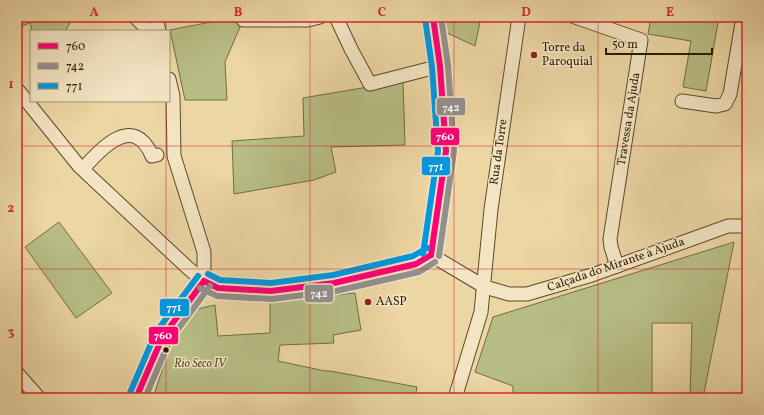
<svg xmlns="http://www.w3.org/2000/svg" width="764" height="415" font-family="Vollkorn,serif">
  <rect width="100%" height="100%" fill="#ecd6a3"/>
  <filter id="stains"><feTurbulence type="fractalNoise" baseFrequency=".005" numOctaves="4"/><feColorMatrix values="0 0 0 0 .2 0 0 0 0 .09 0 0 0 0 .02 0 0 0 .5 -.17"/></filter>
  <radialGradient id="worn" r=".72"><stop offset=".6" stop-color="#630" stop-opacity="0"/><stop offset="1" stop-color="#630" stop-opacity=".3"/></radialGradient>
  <g fill="#b8bd85" stroke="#716c44">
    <polygon points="17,17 73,17 66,30 64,31 32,31 30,23 17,28"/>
    <polygon points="444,17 481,17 475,46 445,32 443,25"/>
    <polygon points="651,17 719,17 706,91 683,87 691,41 648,34"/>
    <polygon points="226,19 243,20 225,62 227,100 185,100 170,30"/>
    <polygon points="403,81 405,145 331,147 336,172 314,180 234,194 232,141 304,136 303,98"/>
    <polygon points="59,222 112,293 76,318 25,247"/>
    <polygon points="734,242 703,398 690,398 692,323 652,323 652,398 513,398 513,386 475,372 493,317"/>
    <polygon points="355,293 361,330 333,335 334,343 280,345 278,361 325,371 330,371 417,387 415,398 153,398 174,334 197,309 215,305 218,336 270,333 270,302"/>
    <polygon points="17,386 29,398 17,398"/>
  </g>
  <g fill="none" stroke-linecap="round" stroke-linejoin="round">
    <g stroke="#5a492a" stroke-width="15">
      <g id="minor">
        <polyline points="135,17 149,31"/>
        <polyline points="156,17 159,31"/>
        <polyline points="243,17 243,20 308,20 320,17"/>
        <polyline points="336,17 351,49 370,84 440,66"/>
        <polyline points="575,17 641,40 610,239 611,247 617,266"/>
        <polyline points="169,79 173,96 174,156 204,252 204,281"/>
        <path d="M17,89L79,166L189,269C198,276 208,286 220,288C270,297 324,285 374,274C394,269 413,266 431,255"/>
        <polyline points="682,101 716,106 725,104 730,94 743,17"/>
        <path d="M83,169C101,148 134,113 152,156L157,155"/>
        <polyline points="431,255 485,287 509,294 527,294 592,275 728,226 747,226"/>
        <polyline points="431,255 446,151 440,66 433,17"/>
        <polyline points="17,373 39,398"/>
        <polyline points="136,398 163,336 204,281"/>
        <polyline points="455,398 481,312 491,209 519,17"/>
      </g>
    </g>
    <use href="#minor" stroke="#f3e4c3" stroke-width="13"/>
    <g stroke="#f3e4c3" stroke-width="9">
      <g id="bus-1">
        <polyline points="431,255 446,151 440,66 433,17"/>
        <polyline points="204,281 218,288 271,291 334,283 416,264 431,255"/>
        <polyline points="136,398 163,336 204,281"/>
      </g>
    </g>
    <g stroke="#f3e4c3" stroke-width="9">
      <g id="bus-2">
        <polyline points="439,256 454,151 448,65 441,17"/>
        <polyline points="200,288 217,296 272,299 336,291 419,272 435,262"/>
        <polyline points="145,398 170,340 210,286"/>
      </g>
    </g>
    <g stroke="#f3e4c3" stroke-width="9">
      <g id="bus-3">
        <polyline points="423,254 438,151 432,67 425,18"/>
        <polyline points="208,274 220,280 271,283 333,275 413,256 427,248"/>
        <polyline points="129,395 156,332 198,276"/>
      </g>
    </g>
    <use href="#bus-1" stroke="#f07" stroke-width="6"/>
    <use href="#bus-2" stroke="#92908d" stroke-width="6"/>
    <use href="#bus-3" stroke="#0298e2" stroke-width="6"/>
  </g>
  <path fill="none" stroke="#d62828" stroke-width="1" stroke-opacity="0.55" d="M166,17V31M310,17V398M454,17V398M598,17V398M166,101V398M17,146H747M17,269H747"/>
  <g fill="#8f2418" stroke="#f3e4c3" stroke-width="1.5">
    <circle cx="534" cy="55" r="4"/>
    <circle cx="368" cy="302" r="4"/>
  </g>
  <circle fill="#2a1a02" stroke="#f3e4c3" stroke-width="1.5" cx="166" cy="350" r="3.5"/>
  <g text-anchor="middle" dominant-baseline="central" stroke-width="3" stroke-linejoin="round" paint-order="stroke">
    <g font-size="12" fill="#2a1a02" stroke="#f3e4c3" text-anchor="start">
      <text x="542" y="48">Torre da<tspan x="542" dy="14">Paroquial</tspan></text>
      <text x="376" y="302">AASP</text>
    </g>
    <g font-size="12" fill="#2a1a02" stroke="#f3e4c3">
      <text transform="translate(629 119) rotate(-81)">Travessa da Ajuda</text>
      <text transform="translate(499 152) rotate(-82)">Rua da Torre</text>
      <text transform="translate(616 265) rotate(-19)">Calçada do Mirante à Ajuda</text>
    </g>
    <g font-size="12" font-style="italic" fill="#554b29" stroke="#f3e4c3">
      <text x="200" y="364">Rio Seco IV</text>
    </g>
  </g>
  <g stroke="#f3e4c3" stroke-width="1.5">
    <rect x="436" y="97" width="30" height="19" rx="4" fill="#92908d"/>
    <rect x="430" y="127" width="30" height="19" rx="4" fill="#f07"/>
    <rect x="421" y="156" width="30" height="20" rx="4" fill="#0298e2"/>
    <rect x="304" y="284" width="30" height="19" rx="4" fill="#92908d"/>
    <rect x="159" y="298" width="31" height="19" rx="4" fill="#0298e2"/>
    <rect x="148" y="326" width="31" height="19" rx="4" fill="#f07"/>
  </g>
  <g font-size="11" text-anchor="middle" font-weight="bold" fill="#fff">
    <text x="451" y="111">742</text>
    <text x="445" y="140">760</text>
    <text x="436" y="170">771</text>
    <text x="319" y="297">742</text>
    <text x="174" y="311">771</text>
    <text x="163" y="339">760</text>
  </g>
  <rect width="764" height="415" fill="none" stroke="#ecd6a3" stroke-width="44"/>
  <rect x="30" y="30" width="140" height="72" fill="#f3e4c3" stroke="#a39376"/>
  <rect x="38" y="43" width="20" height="6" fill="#ff0077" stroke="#a39376"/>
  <text x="66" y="50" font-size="12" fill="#2a1a02">760</text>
  <rect x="38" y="63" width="20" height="6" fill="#92908d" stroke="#a39376"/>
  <text x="66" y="70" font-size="12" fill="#2a1a02">742</text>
  <rect x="38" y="83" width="20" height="6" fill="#0298e2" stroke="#a39376"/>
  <text x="66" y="90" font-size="12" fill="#2a1a02">771</text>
  <path d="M606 48v6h106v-6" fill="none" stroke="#2a1a02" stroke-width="2"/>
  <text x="612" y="48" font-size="12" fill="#2a1a02" stroke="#f3e4c3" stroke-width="3" paint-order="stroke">50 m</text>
  <rect x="22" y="22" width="720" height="371" fill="none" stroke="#d62828" stroke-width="1.5"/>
  <g font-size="13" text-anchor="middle" font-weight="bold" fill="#d62828">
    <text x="94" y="16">A</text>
    <text x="238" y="16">B</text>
    <text x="382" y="16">C</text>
    <text x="526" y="16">D</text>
    <text x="670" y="16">E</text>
    <text x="11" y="88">1</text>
    <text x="11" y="212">2</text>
    <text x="11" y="336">3</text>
  </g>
  <rect width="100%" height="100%" filter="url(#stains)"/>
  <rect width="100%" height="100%" fill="url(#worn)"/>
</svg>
